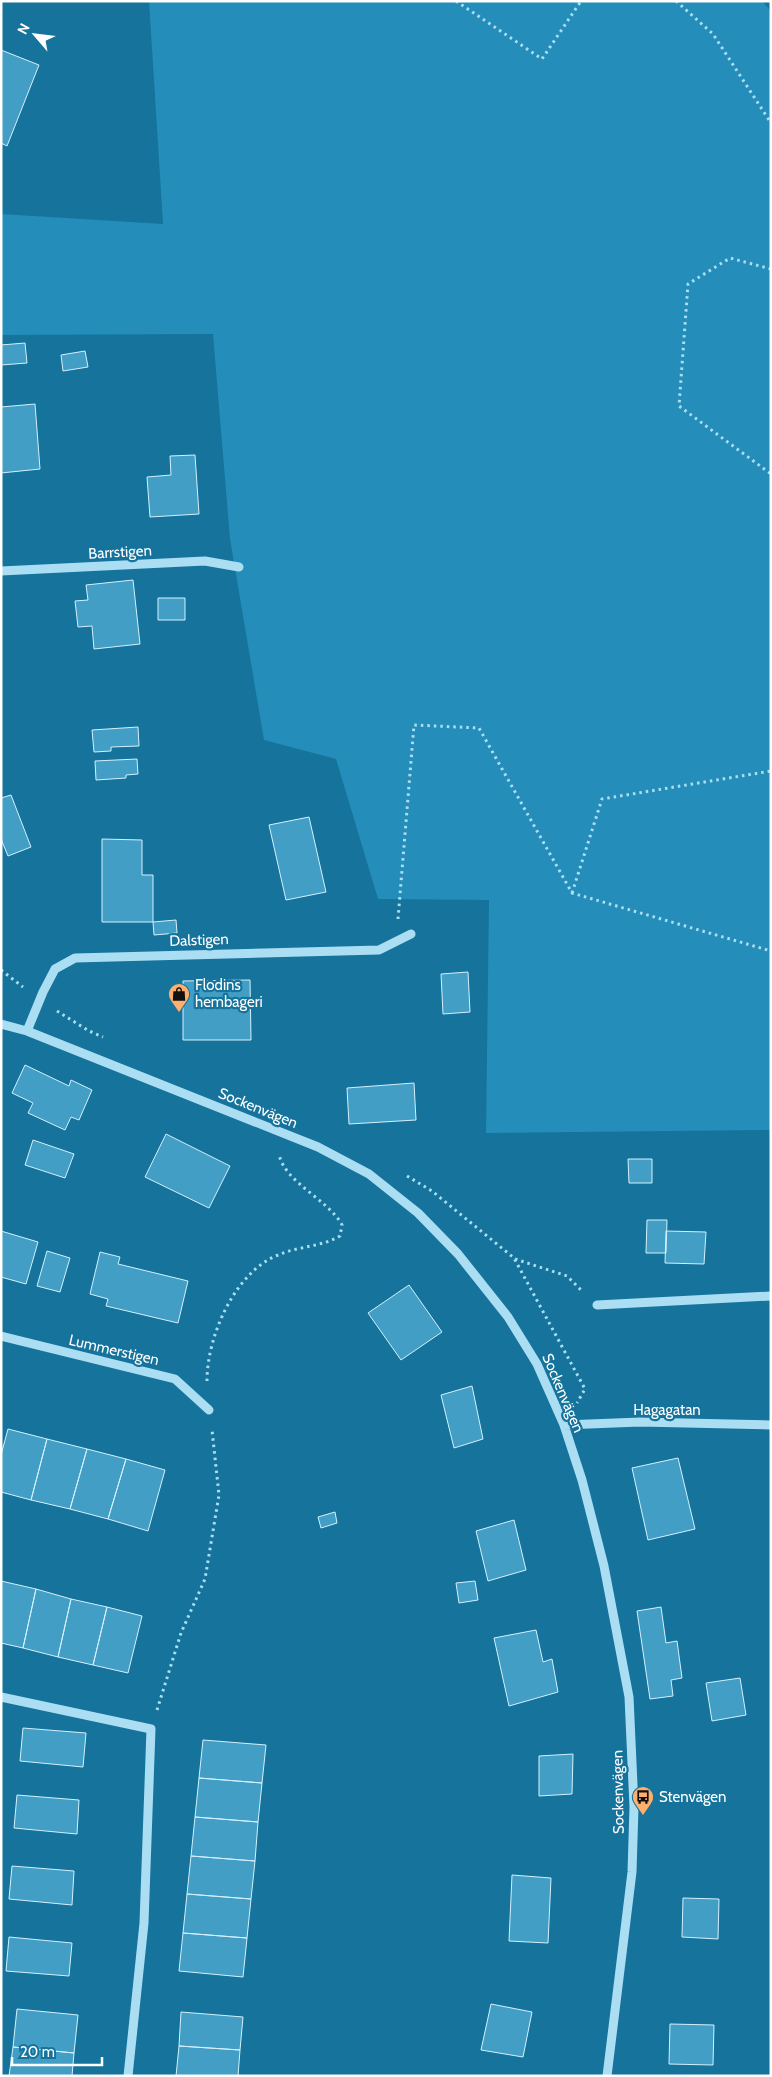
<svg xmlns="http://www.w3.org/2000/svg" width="772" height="2077" font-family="Cabin,sans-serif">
<rect width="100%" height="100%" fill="#15739c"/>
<!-- green -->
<path fill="#248db9" d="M149 1H762L771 11V1130L486 1133 489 900 378 899 336 759 264 740 230 539 213 334 1 335V214L163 224Z"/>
<!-- building -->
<path fill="#429ec4" stroke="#d3f1fd" d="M1 50 39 65 7 146 1 143Z
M25 343 27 363 1 365V345Z
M85 351 88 367 63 371 61 355Z
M35 404 40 469 1 473V407Z
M195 455 199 514 150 517 147 477 171 475 170 456Z
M133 580 140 644 94 649 92 626 78 627 75 601 88 600 86 585Z
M158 598H185V620H158Z
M138 727 139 746 111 747V751L94 752 92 730Z
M137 759 138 774 126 775V778L96 780 95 761Z
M11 795 31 847 8 856 1 839V798Z
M309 817 326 892 286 900 269 825Z
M102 839 142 840V875H153V922H102Z
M176 920 177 933 154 935 153 922Z
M468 972 470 1012 443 1014 441 974Z
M250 980 251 1040H183V981Z
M25 1065 69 1086 71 1080 92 1090 79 1120 71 1117 65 1130 28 1113 33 1103 12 1093Z
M414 1083 416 1120 349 1124 347 1088Z
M166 1134 230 1166 209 1208 145 1177Z
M33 1140 74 1154 65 1178 25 1165Z
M628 1159H652V1183H629Z
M647 1220H667L666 1253H646Z
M1 1231 38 1242 26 1284 1 1277Z
M666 1231 706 1232 704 1264 665 1263Z
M47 1251 70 1258 60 1292 37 1286Z
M100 1252 120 1257 118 1264 188 1281 178 1323 106 1306 108 1299 90 1294Z
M409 1285 442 1332 401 1360 368 1313Z
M472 1386 483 1439 454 1448 441 1395Z
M8 1429 47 1439 31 1500 1 1492V1455Z
M47 1439 87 1449 70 1509 31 1500Z
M87 1449 126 1459 108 1519 70 1509Z
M678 1458 695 1529 648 1540 632 1468Z
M126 1459 165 1470 148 1531 108 1519Z
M335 1512 337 1523 321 1528 318 1517Z
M514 1520 526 1570 488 1581 476 1531Z
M1 1581 36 1589 23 1648 1 1643Z
M475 1581 478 1600 459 1603 456 1583Z
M36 1589 71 1599 58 1657 23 1648Z
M71 1599 107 1607 93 1665 58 1657Z
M107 1607 142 1616 128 1673 93 1665Z
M661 1607 666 1643 677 1641 682 1678 671 1680 673 1696 650 1699 637 1611Z
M536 1630 543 1662 552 1659 558 1692 509 1706 494 1638Z
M740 1678 746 1715 712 1721 706 1683Z
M23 1728 86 1733 83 1767 20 1761Z
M203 1740 266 1745 262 1783 199 1778Z
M573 1754 572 1794 539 1796V1756Z
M199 1778 262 1783 258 1822 195 1817Z
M17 1795 79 1800 77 1834 14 1828Z
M195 1817 258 1822 255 1861 191 1856Z
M191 1856 255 1861 251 1899 187 1894Z
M12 1866 74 1871 72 1905 9 1899Z
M512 1875 551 1878 548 1943 509 1941Z
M187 1894 251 1899 247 1938 183 1933Z
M683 1898 719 1899 718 1939 682 1937Z
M183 1933 247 1938 243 1977 179 1971Z
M9 1937 72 1943 69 1976 6 1971Z
M491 2004 532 2012 523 2057 481 2050Z
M17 2009 78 2015 74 2053 13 2047Z
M181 2012 243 2017 240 2050 179 2046Z
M670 2024 714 2025 713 2065 669 2064Z
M179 2046 240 2050 238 2076H176Z
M13 2047 74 2053 72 2076H9Z"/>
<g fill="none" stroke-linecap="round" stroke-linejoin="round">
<!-- path -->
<path stroke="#abdef3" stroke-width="3" stroke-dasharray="2.5 4" stroke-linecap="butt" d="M456 1 542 59 581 1
M676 1 713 34 771 123
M771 269 730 258 688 284 679 406 771 474
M572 893 602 799 771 771
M398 919 414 725 479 728 572 893 771 951
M1 970 23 987
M57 1011 89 1031 103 1037
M407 1176 432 1191 514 1258 585 1389 577 1403
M515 1259 567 1276 582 1291
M207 1381C207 1336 235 1272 278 1255 299 1246 321 1247 340 1236L342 1225C329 1200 284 1182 279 1154
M157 1710 181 1633 205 1579 219 1495 212 1430"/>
<!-- minor -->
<path stroke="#abdef3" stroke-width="9" d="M1 571 205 561 239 567
M1 1024 27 1031 318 1147 369 1174 418 1213 458 1254 508 1317 537 1364 564 1425 582 1480 604 1566 629 1697 634 1807 632 1872 607 2076
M27 1031 43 992 55 969 75 958 379 950 411 934
M597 1305 771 1296
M1 1336 175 1379 209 1410
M564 1425 640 1422 771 1425
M1 1697 151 1729 144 1923 128 2076"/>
</g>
<!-- icons -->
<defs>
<g id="shop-pin" transform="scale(1.125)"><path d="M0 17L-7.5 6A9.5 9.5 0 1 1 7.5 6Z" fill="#ffaf6d" stroke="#15739c"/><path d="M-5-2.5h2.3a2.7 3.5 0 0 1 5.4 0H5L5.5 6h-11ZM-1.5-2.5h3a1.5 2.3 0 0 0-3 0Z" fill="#111"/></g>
<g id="bus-pin" transform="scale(1.125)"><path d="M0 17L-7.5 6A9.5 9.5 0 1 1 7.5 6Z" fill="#ffaf6d" stroke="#15739c"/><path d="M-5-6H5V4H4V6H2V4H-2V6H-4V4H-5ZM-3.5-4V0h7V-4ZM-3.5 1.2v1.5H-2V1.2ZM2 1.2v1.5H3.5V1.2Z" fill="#111"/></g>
</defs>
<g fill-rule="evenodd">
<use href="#shop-pin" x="179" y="994"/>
<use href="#bus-pin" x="643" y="1797"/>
</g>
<g text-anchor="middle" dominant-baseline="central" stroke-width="4.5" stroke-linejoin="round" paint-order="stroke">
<!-- street labels -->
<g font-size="15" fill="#fff" stroke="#15739c">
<text transform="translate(120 552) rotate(-3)">Barrstigen</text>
<text transform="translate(199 940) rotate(-2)">Dalstigen</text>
<text transform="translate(258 1108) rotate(22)">Sockenvägen</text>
<text transform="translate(114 1350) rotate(13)">Lummerstigen</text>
<text transform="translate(563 1393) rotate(67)">Sockenvägen</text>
<text x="667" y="1410">Hagagatan</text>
<text transform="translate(618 1792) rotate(-91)">Sockenvägen</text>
</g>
<!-- poi labels -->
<g font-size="15" fill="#fff" stroke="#15739c" text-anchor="start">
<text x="195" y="985">Flodins<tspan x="195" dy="17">hembageri</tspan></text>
<text x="659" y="1797">Stenvägen</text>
</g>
</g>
<!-- border -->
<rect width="772" height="2077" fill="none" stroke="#ffffff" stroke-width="5"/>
<!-- north arrow -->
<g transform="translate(35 35) rotate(298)" stroke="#15739c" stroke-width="4" paint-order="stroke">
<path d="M0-4L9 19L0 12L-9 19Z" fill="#ffffff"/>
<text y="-8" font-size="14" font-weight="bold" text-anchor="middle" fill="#ffffff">N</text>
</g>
<!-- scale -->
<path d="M12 2057v8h90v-8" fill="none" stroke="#ffffff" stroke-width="2.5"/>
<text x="20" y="2057" font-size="15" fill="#ffffff" stroke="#15739c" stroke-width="4" paint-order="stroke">20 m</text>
</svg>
